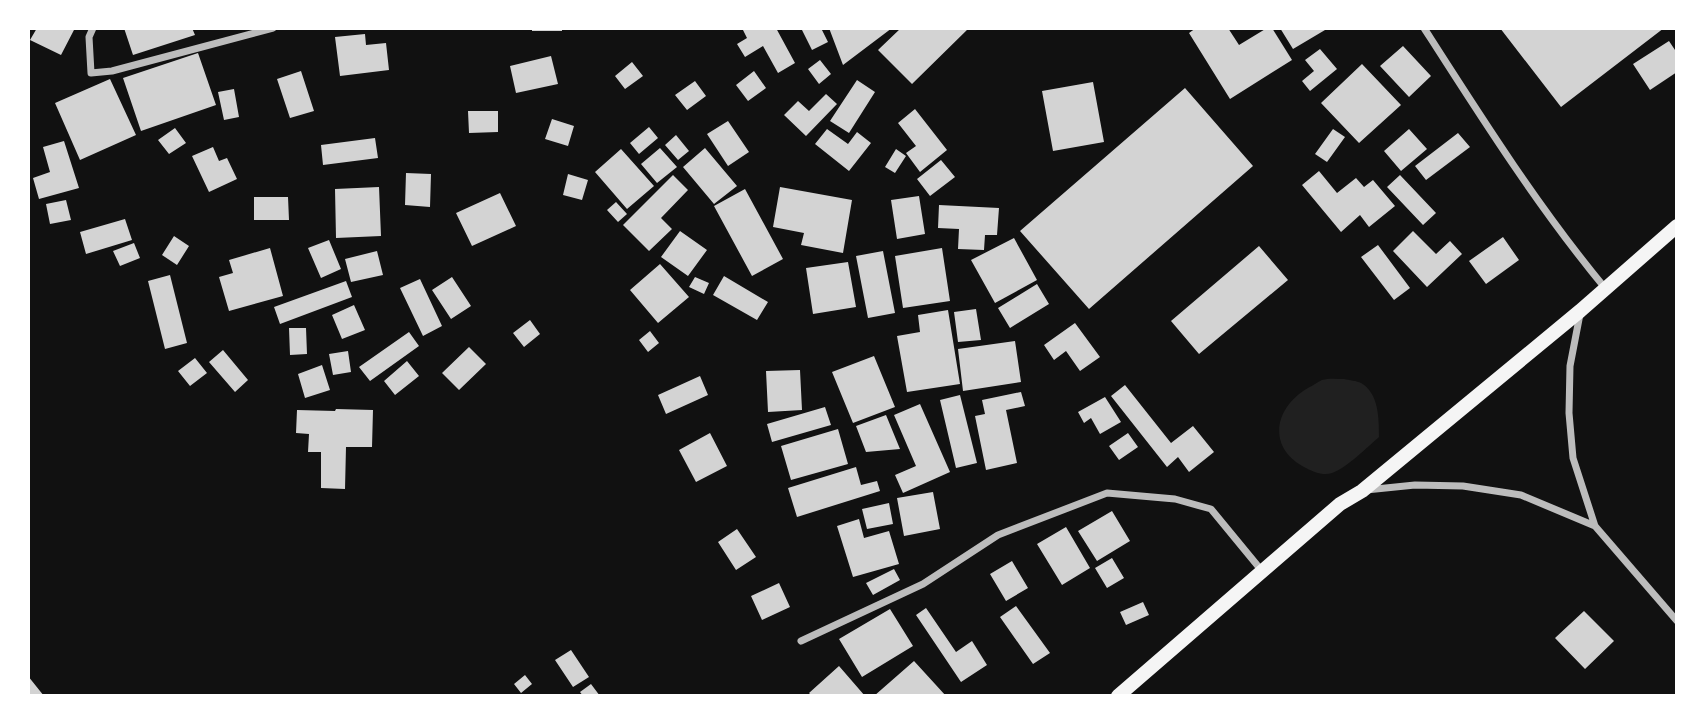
<svg xmlns="http://www.w3.org/2000/svg" width="1705" height="724" font-family="'Titillium Web',sans-serif">
<rect width="100%" height="100%" fill="#111"/>
<!-- green -->
<path fill="#202020" d="M1344 379C1349 380 1357 381 1361 383 1379 393 1379 419 1379 437 1366 448 1348 467 1332 473 1323 476 1314 472 1306 468 1267 449 1273 408 1308 388 1312 386 1318 382 1322 380 1329 378 1337 379 1344 379Z"/>
<!-- building -->
<path fill="#d3d3d3" d="M37 28H75L61 55 30 40Z
M124 28H192L195 35 133 55Z
M532 28H562V31H532Z
M742 28H776L795 63 778 73 763 46 745 57 737 44 747 38Z
M801 28H821L828 42 812 50Z
M829 28H892L843 65Z
M901 28H969L912 84 878 50Z
M1196 28H1228L1239 45 1267 28H1272L1292 60 1230 99 1189 33Z
M1280 28H1323L1325 30 1293 49Z
M1500 28H1664L1561 107Z
M365 34 366 45 386 43 389 70 340 76 335 37Z
M1669 41 1677 53V72L1650 90 1633 64Z
M1403 46 1431 76 1409 97 1380 66Z
M1320 49 1337 69 1310 91 1302 81 1314 71 1305 60Z
M198 53 216 105 141 131 123 78Z
M551 56 558 84 516 93 510 66Z
M820 60 831 74 819 84 808 69Z
M632 62 643 76 625 89 615 76Z
M1362 64 1401 105 1359 143 1321 103Z
M301 71 314 111 290 118 277 79Z
M754 71 766 88 748 101 736 85Z
M110 79 136 135 80 160 55 103Z
M857 80 875 92 849 133 830 121Z
M695 81 706 96 687 110 675 95Z
M1093 82 1104 142 1053 151 1042 91Z
M1185 88 1253 166 1089 309 1020 231Z
M234 89 239 117 224 120 218 92Z
M826 94 837 104 806 136 784 115 798 101 809 111Z
M915 109 947 150 920 172 906 153 916 146 898 123Z
M468 111H498V132L469 133Z
M552 119 574 126 568 146 545 139Z
M728 121 749 152 728 166 707 134Z
M649 127 658 138 639 154 630 143Z
M175 128 186 143 169 154 158 140Z
M827 129 848 144 857 132 871 143 849 171 815 144Z
M1333 129 1345 137 1327 162 1315 154Z
M1409 129 1427 149 1401 171 1384 151Z
M1458 133 1470 147 1426 180 1415 166Z
M676 135 689 151 678 160 665 145Z
M375 138 378 158 323 165 321 145Z
M64 141 79 188 39 199 33 178 50 172 43 147Z
M213 147 219 161 227 158 237 179 209 192 192 156Z
M660 148 677 167 657 183 641 164Z
M705 148 737 186 714 204 683 167Z
M621 149 654 186 627 209 595 172Z
M896 149 906 156 895 173 885 167Z
M941 160 955 177 930 196 917 179Z
M1319 171 1337 193 1356 178 1364 187 1373 180 1395 206 1369 227 1360 215 1341 232 1302 185Z
M406 173 431 174 430 207 405 205Z
M568 174 588 180 582 200 563 195Z
M673 175 688 190 661 218 672 229 649 251 623 225Z
M1400 175 1436 213 1423 225 1387 187Z
M379 187 381 236 336 238 335 189Z
M780 187 852 200 843 253 801 245 804 233 773 227Z
M745 189 783 259 752 276 714 206Z
M500 193 516 226 472 246 456 213Z
M919 196 925 234 897 239 891 200Z
M254 197H288L289 220H254Z
M66 200 71 220 50 224 46 204Z
M616 202 627 214 618 222 607 210Z
M939 205 999 208 997 235H985L984 250 958 249 959 229 938 228Z
M125 219 132 240 86 254 80 232Z
M680 231 707 250 688 276 661 257Z
M1413 231 1436 254 1450 241 1462 254 1427 287 1393 251Z
M174 236 189 246 177 265 162 255Z
M1503 237 1519 260 1486 284 1469 261Z
M1014 238 1037 280 995 303 971 260Z
M329 240 341 269 321 278 308 248Z
M134 243 140 258 120 266 113 251Z
M1378 245 1410 288 1394 300 1361 257Z
M1259 246 1288 280 1199 354 1171 321Z
M270 248 283 296 229 311 219 277 233 273 229 260Z
M942 248 950 301 903 308 895 256Z
M377 251 383 275 351 282 345 259Z
M883 251 895 313 868 318 856 256Z
M848 262 856 307 813 314 806 268Z
M660 264 689 297 658 323 630 290Z
M170 275 187 343 165 349 148 281Z
M724 276 768 302 757 320 713 295Z
M452 277 471 306 451 319 432 290Z
M695 277 709 283 704 294 689 287Z
M420 279 442 326 423 336 400 288Z
M346 281 352 297 280 324 274 307Z
M1037 284 1049 304 1010 328 998 308Z
M354 305 365 330 342 339 332 315Z
M976 309 981 340 958 342 954 312Z
M948 310 960 384 907 392 897 336 920 332 918 315Z
M530 320 540 334 524 347 513 333Z
M1075 323 1100 357 1080 371 1066 351 1054 360 1044 345Z
M289 328H306L307 354 290 355Z
M650 331 659 343 648 352 639 340Z
M409 332 419 346 370 381 359 367Z
M1015 341 1021 382 963 391 958 349Z
M469 347 486 364 459 390 442 373Z
M223 350 248 380 235 392 209 362Z
M348 351 351 372 333 375 329 354Z
M874 356 895 407 853 423 832 372Z
M195 358 207 373 190 386 178 371Z
M407 361 419 376 395 395 384 381Z
M322 365 330 390 305 398 298 374Z
M800 370 802 410 768 412 766 371Z
M700 376 708 395 666 414 658 395Z
M1125 385 1171 443 1193 426 1214 452 1189 472 1178 457 1167 467 1111 396Z
M1021 392 1025 406 1006 410 1017 463 986 470 975 416 985 414 982 400Z
M960 395 977 463 956 468 940 400Z
M1105 397 1121 422 1100 434 1091 418 1084 423 1078 412Z
M920 404 950 472 903 493 895 475 916 466 894 415Z
M825 407 831 425 772 442 767 424Z
M336 409 373 410 372 447H346L345 489 321 488V452H308L309 434 296 433 297 410 335 411Z
M886 415 900 449 866 452 856 426Z
M838 429 848 464 791 480 781 446Z
M710 433 727 466 696 482 679 450Z
M1128 433 1138 447 1119 460 1109 446Z
M856 467 861 485 877 481 880 491 797 517 788 488Z
M933 492 940 529 904 536 897 498Z
M889 503 893 524 867 529 862 509Z
M1112 511 1130 541 1097 561 1078 531Z
M859 519 864 538 889 531 899 564 853 577 837 526Z
M1066 527 1090 568 1062 585 1037 544Z
M737 529 756 557 736 570 718 542Z
M1112 558 1124 578 1107 588 1095 568Z
M1012 561 1028 588 1006 601 990 574Z
M894 569 900 580 873 595 866 583Z
M779 583 790 607 762 620 751 596Z
M1143 602 1149 615 1126 625 1120 612Z
M1016 606 1050 653 1033 664 1000 617Z
M926 608 956 652 972 641 987 665 961 682 916 615Z
M890 609 913 646 862 677 839 639Z
M1584 611 1614 641 1585 669 1555 638Z
M571 650 589 677 573 687 555 660Z
M914 661 946 696H874Z
M839 666 865 696H812L809 693Z
M525 675 532 684 521 693 514 684Z
M28 676 44 696H28Z
M591 684 600 696H583L580 692Z"/>
<g fill="none" stroke-linecap="round" stroke-linejoin="round">
<!-- minor -->
<path stroke="#bcbcbc" stroke-width="7" d="M93 28 89 37 91 73 112 71 273 28
M1424 28C1481 117 1538 207 1605 288
M1580 314 1570 366 1569 413 1573 458 1595 526 1677 621
M1366 490 1415 485 1463 486 1521 495 1595 526
M801 641 923 584 998 535 1107 493 1175 499 1211 509 1262 571"/>
<!-- secondary -->
<path stroke="#f5f5f5" stroke-width="14" d="M1118 696 1340 504 1362 491 1580 311 1677 226"/>
</g>
<!-- border -->
<rect width="1705" height="724" fill="none" stroke="#ffffff" stroke-width="60"/>
</svg>
